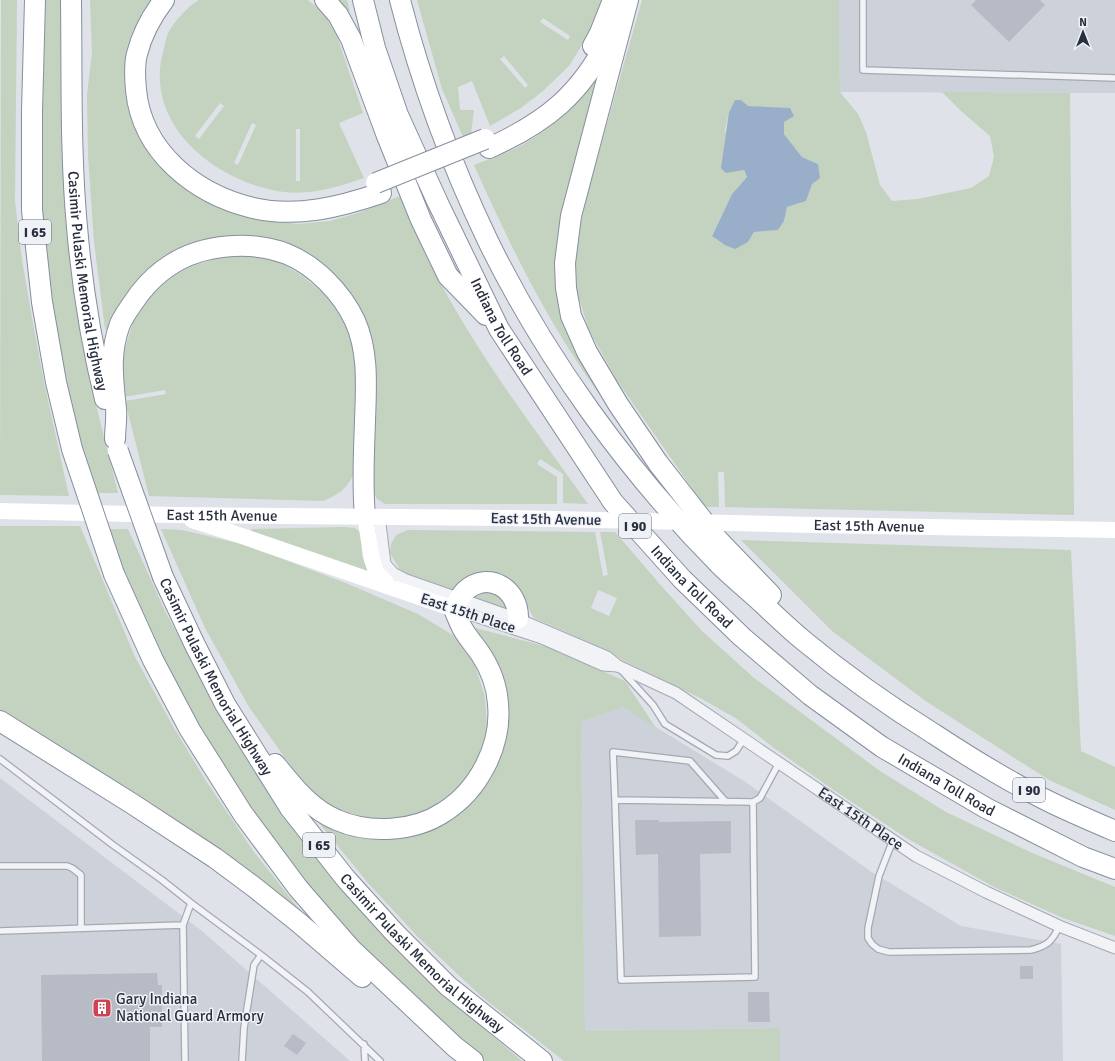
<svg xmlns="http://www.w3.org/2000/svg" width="1115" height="1061" font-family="Signika,sans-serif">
<rect width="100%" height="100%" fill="#dfe2e8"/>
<!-- built -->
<path fill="#cdd1da" d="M839 0H1115V93L840 92Z
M623 707 744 781 870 871 961 926 1061 944 1063 1061H780V1028L585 1031 581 722Z
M0 778 202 931 350 1061H0Z"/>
<!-- green -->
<path fill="#c4d2c0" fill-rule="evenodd" d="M1 0H17L15 201 22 260 32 318 44 382 69 496 0 495Z
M44 0H63L83 342 93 393 118 493H93C87 471 81 448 75 426 57 351 45 273 41 196 37 131 42 65 44 0Z
M90 0H153L127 67 126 94 133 118 163 167 183 187 210 203 240 214 272 221 299 224 330 221 358 213 400 196C413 225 425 256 441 284 483 362 537 432 588 504L563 503V474L540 459 537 464 557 477V504H385L377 499 372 489 375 373 315 262 200 244 110 330 105 329 94 242 88 156 87 95 92 52Z
M199 0H308L325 15 337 36 363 113 339 123 364 178C338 187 312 195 284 192 216 183 141 124 164 48 165 43 166 38 168 33 173 23 189 5 199 0ZM220 103 224 106 199 139 195 136ZM252 123 256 125 238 165 234 163ZM296 129H300V181H296Z
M335 0H347L350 11 344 13Z
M417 0H605L588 35 569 66 543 91 521 108 490 126 472 81 458 87 460 110H474L471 134 463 137 442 89ZM543 18 570 36 568 40 540 22ZM504 56 528 85 525 88 500 59Z
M642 0H839L840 92 858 114 866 132 880 185 892 201 918 199 971 188 989 176 994 157 990 136 961 111 942 92 1070 93 1074 515 725 507 724 472H718L719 507H705L616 379 589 330 576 289V247L586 198ZM735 100H741L747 106 790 109 784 122V134L802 157 818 164 806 201 787 207 784 221 778 230 754 232 748 242 712 235 732 194 747 177 725 131 729 112Z
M601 72 560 243 606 403C596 389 585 375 576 360 536 299 504 232 474 165 489 159 506 154 520 146 553 128 580 104 601 72Z
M248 255 278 261 301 275 326 295 342 318 353 340 357 366 354 474C345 490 340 494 323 501L149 496 125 401 166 394 165 390 124 397 121 385 123 355 133 322 150 296 171 277 192 266 222 257Z
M0 526H80L135 657 174 728 206 781 254 852 308 920 216 847 155 806 0 712Z
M344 527 355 528 361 533 362 556 368 569 365 574 251 533 252 529Z
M105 529H128L165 611 231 735 298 832 375 927 444 994 522 1061H485L445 1030 346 932 296 876 238 792 172 678 134 603Z
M161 529 182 530 246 545 348 584 418 614 456 637 475 665 485 697 487 728 482 752 469 774 453 793 434 807 409 817 384 821 366 818 341 810 315 797 297 775 249 707 205 628Z
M408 530 595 532 603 576 608 575 600 532H615L664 589 703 632 753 677 880 771 946 812 1030 852 1115 887V936L1063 918 994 887 908 839 835 791 774 748 737 719 700 698 622 660 609 651 534 618 520 594 511 584 455 592 408 575 399 568 390 553 391 544 396 535ZM598 590 617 598 609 616 591 608Z
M741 540 1071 550 1081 751 1115 767V810L1049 780 927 702 832 631Z
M496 591 511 611 470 597 474 592Z
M472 627 548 647 625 681 656 728 623 707 581 722 585 1031 780 1028V1061H564L482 997 418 937 368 883 315 818 349 833 446 820 473 802 491 779 504 749 507 720 505 687 492 654Z"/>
<!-- water -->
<path fill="#99afc9" d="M735 100H741L748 106 790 108 794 116 784 122V134L802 157 818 164 820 178 812 184 806 201 787 207 784 221 778 230 754 232 748 242 735 249 725 245 712 236 732 194 747 177 744 170 726 173 721 168 729 112Z"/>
<!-- building -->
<path fill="#b6bbc5" d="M976 0H1040L1045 5 1009 42 971 5Z
M635 820H659V822L731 821V853L700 854 701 936 659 937 658 854 636 855Z
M1020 966H1033V979H1020Z
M157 973 158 985H162V1027H150V1061H42L41 975Z
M748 992H769L770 1022H748Z
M293 1034 306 1043 297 1055 284 1046Z"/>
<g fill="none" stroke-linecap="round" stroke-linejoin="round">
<!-- lane casing -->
<g stroke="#a4a9b2" stroke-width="8">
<path id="lane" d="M863 0V70L1115 78
M622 671 653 705 665 724 716 755 728 756 736 751 744 739
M0 759 113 845 162 880 191 903 261 955 308 992 380 1061
M615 800 613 752 690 761 726 802
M753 802 755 977 621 980 615 800 753 802 760 798 779 763
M893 840 879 876 868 928V938L872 944 878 949 889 952 1031 950C1047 946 1053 941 1059 926
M0 866H67L72 868 81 875V928
M183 925 185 1061
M0 931 183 925 191 903
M364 1044 365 1061
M242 1061 244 1028 254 965 261 955"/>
</g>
<!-- street casing -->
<g stroke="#a4a9b2" stroke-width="13">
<g id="street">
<path id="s1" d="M379 516 385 564 393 573 406 580 518 619 607 657 618 666 676 693 916 856 986 892 1059 926 1115 948"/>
<path d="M454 609 542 638 603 665 618 666"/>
</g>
</g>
<!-- highway casing -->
<g stroke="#868f9f" stroke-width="22">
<g id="highway">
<path d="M35 0 32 111V210L42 302 56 382 72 449"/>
<path id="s4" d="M71 0C72 75 70 152 77 227 82 285 91 342 105 399"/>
<path d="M164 0C151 17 142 34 137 54 134 65 135 79 136 90 142 152 195 194 253 208 297 218 340 207 381 193"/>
<path d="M325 0 338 15 351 39 387 136 421 220 448 276 486 315"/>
<path id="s5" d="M363 0 375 48 398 115 438 203 499 329 613 502 682 579 742 637 810 695 882 747 986 808 1083 857 1115 869"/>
<path d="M400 0C421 82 451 164 488 241 545 358 628 472 720 565 733 578 748 590 762 603 776 616 789 629 804 641 845 675 889 706 934 734 972 759 1011 783 1052 803 1073 813 1094 822 1115 831"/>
<path d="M628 0 571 216 565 263 566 288 571 316 587 352 618 404 658 463 719 541 771 595"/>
<path d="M593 46 600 33 613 0"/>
<path d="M489 148C547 122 581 94 610 36"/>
<path d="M115 439C115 429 117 419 116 409 113 379 109 354 120 324 125 313 133 303 140 293 148 283 158 273 169 266 201 244 251 240 287 254 316 266 342 293 355 321 369 352 366 388 365 421 364 453 362 484 365 516"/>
<path d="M114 574 153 660 190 730 243 814 298 888 351 949 455 1047 473 1061"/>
<path id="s6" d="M163 577 194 643 225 704 290 808 346 879 394 932 448 986 542 1061"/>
<path d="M0 721 131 803 215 858 254 887 298 922 362 977"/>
<path d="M275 764C292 785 310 809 337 820 369 834 414 832 444 812 479 790 502 745 498 704 497 686 490 668 480 653 475 646 469 639 464 631 460 625 457 616 454 609 457 603 460 596 465 591 489 570 519 589 518 619"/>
</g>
</g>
<!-- lane -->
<use href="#lane" stroke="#f1f3f7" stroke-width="5.5"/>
<!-- street -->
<use href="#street" stroke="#f1f3f7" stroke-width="11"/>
<!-- secondary -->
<g stroke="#fff" stroke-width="16">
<path id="s2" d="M0 511 175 515 509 518"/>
<path d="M365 516 372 560 377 573 390 587 454 609"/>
<path d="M192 520 233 533 390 587"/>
<path id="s3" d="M814 525 1115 530"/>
</g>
<!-- highway -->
<use href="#highway" stroke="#fff" stroke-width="20"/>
<!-- highway-bridge casing -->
<g stroke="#868f9f" stroke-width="22" stroke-linecap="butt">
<path id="highway-bridge" d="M376 183 485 139
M72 449 114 574
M118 451 163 577"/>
</g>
<!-- secondary-bridge -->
<path stroke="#fff" stroke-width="16" d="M509 518 814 525"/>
<!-- highway-bridge -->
<use href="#highway-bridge" stroke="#fff" stroke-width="20"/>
</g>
<!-- icons -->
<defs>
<g id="building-square" transform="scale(1)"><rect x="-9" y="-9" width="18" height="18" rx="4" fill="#cf4253" stroke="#eef1f6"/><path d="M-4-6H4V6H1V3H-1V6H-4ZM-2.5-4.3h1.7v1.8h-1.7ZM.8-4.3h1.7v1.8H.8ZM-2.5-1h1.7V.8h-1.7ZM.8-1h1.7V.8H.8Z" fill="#fff"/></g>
</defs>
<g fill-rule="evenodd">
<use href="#building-square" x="102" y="1008"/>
</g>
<g text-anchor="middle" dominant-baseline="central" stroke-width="3" stroke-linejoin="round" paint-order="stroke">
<!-- shield labels -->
<g fill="#eef1f6" stroke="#636976" stroke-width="1">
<rect x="19" y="220" width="32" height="24" rx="3"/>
<rect x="619" y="514" width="32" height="24" rx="3"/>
<rect x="1013" y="778" width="32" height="24" rx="3"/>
<rect x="303" y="833" width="32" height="24" rx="3"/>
</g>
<g font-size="14" font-weight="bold" fill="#282f3f">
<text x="35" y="232">I 65</text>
<text x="635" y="526">I 90</text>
<text x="1029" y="790">I 90</text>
<text x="319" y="845">I 65</text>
</g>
<!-- street labels -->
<g font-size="15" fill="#282f3f" stroke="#eef1f6">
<text stroke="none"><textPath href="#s4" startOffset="282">Casimir Pulaski Memorial Highway</textPath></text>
<text stroke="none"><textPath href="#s5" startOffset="356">Indiana Toll Road</textPath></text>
<text stroke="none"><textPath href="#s2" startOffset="222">East 15th Avenue</textPath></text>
<text transform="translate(546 519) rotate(1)">East 15th Avenue</text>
<text stroke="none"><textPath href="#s3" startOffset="55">East 15th Avenue</textPath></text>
<text stroke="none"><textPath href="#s5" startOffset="680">Indiana Toll Road</textPath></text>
<text transform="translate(468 613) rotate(18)">East 15th Place</text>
<text stroke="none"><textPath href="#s6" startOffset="113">Casimir Pulaski Memorial Highway</textPath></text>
<text stroke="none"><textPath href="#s5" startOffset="1004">Indiana Toll Road</textPath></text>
<text stroke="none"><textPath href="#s1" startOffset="592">East 15th Place</textPath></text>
<text stroke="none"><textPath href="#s6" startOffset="461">Casimir Pulaski Memorial Highway</textPath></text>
</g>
<!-- poi labels -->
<g font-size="15" fill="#282f3f" stroke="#eef1f6" text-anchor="start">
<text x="116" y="999">Gary Indiana<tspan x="116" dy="17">National Guard Armory</tspan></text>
</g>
</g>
<!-- north arrow -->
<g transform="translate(1083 32)" stroke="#eef1f6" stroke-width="3" paint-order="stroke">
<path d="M0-3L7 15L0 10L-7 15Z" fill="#282f3f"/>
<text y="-6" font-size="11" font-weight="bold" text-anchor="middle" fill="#282f3f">N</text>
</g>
</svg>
